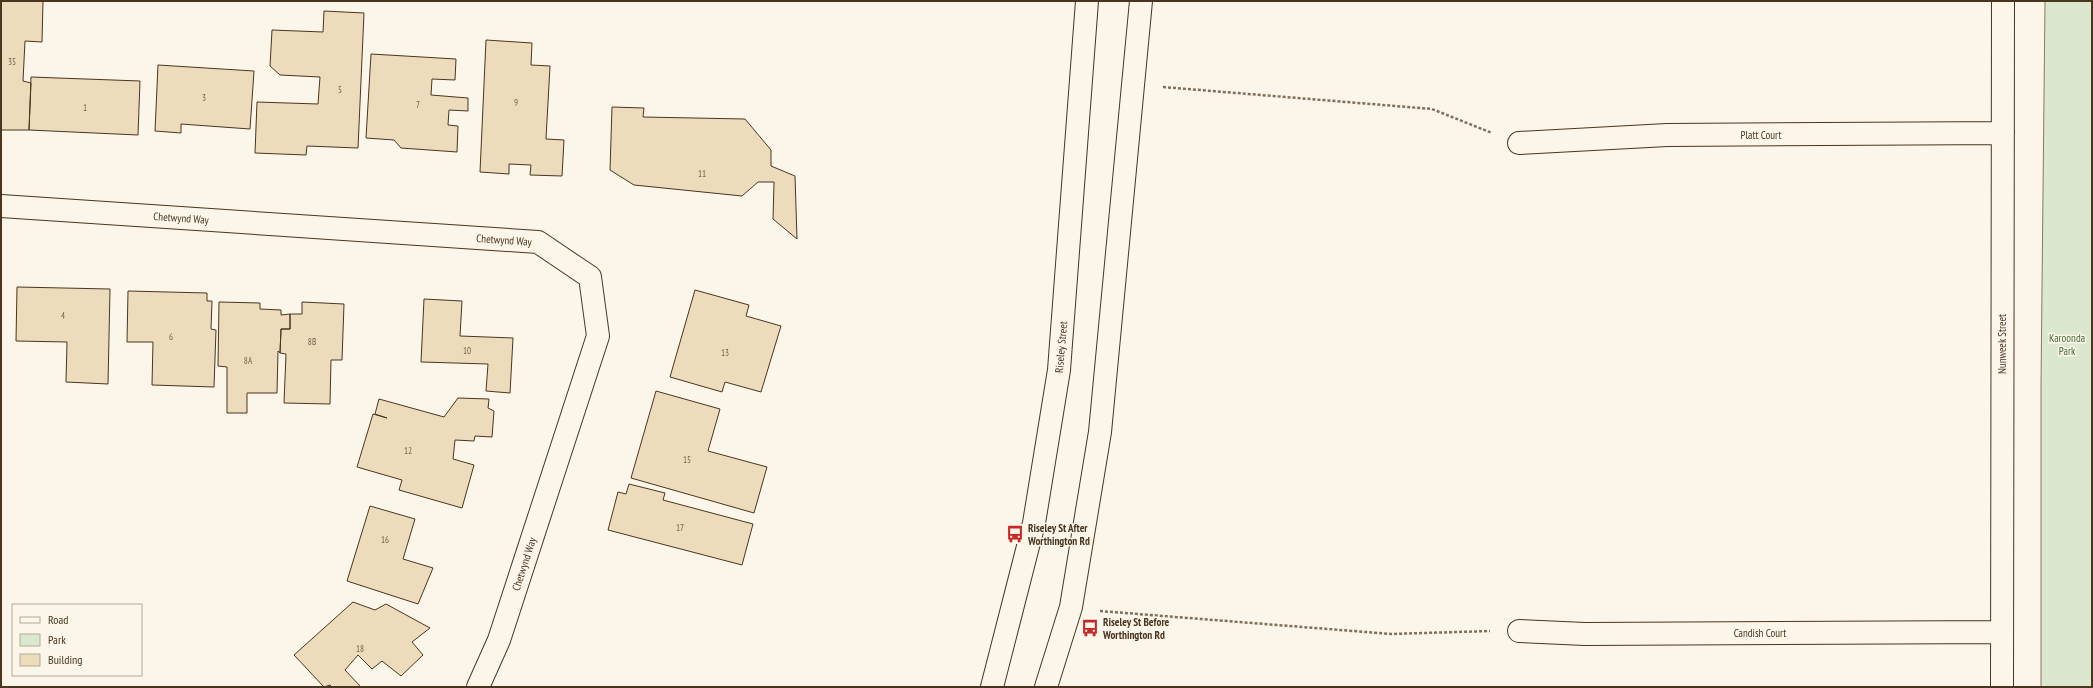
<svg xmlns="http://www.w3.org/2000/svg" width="2093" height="688" font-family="'PT Sans Narrow',sans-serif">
<rect width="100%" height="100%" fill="#fbf6e9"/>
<!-- green -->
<path fill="#dce7d0" stroke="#887966" d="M2045 1H2092V687H2041V385Z"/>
<!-- building -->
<path fill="#ecdcbc" stroke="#4a3520" d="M1 1H43L42 42 25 41 23 81 31 83 29 130H1Z
M324 11 364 13 358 148 307 146 306 155 255 153 257 102 318 104 320 77 280 75 270 66 272 30 323 32Z
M486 40 532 43 531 65 550 66 546 139 564 140 562 176 530 175 531 165 509 164V174L480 172Z
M371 54 456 59 455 80 432 79 431 95 468 98V111L449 110 448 125 458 126 457 152 401 148 394 140 366 138Z
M158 65 254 71 250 129 181 124V133L155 131Z
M31 77 140 81 138 135 29 130Z
M612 107 644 108 643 117 745 119 771 150V166L795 176 797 239 773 219 774 182H758L742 196 634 185 610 170Z
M17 287 110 289 108 384 66 382 67 342 16 341Z
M695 290 749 305 746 316 781 326 761 392 725 382 722 392 670 377Z
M128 291 207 293V301H212L211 329 216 330 214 387 152 385 153 342H127Z
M424 299 462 301 460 336 513 338 510 393 486 391 488 364 421 362Z
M219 302 260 303V309L281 310V315L290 314V329H281L280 353 278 351 277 393H247V413H227V367L218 366Z
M302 302 344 304 342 360H331L330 404 284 403 286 354 280 353 281 329H290V314H302Z
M656 391 720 409 708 451 767 467 754 513 631 478Z
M458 398 489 399 488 408 494 411 492 437 475 436 474 441 455 440 453 459 474 465 462 508 399 490 402 480 357 467 373 414 387 418 375 414 379 399 444 417Z
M629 484 665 493 663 500 753 524 742 565 608 530 618 492 626 494Z
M370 506 415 519 403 559 433 568 418 604 347 581Z
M353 602 375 610 386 604 430 628 412 642 423 655 401 676 382 661 372 669 358 655 345 670 361 687H332L330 685 324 687 294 655Z"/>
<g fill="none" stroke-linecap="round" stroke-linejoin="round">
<!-- street casing -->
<g stroke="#4a3520" stroke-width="24">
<path id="street" d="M1519 143 1667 135 2003 133
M1 206 538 242 590 277 598 336 499 640 478 687
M1519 631 1585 634 2001 632
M2002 687 2003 1"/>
</g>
<!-- highway casing -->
<g stroke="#4a3520" stroke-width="24">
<path id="highway" d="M992 687 1034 523 1059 370 1087 1
M1046 687 1071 607 1100 432 1141 1"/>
</g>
<!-- path -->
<path stroke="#7f6f5c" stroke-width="2.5" stroke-dasharray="3 2" stroke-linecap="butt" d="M1163 87 1432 109 1492 133
M1100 611 1391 634 1490 631"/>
<!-- street -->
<use href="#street" stroke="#fbf6e9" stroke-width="22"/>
<!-- highway -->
<use href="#highway" stroke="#fbf6e9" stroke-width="22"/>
</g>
<!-- icons -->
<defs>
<g id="bus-bare" transform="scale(1.38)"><path d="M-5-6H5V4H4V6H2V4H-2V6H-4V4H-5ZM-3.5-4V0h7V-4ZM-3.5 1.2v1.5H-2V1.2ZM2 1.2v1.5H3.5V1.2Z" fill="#c62828" stroke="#fbf6e9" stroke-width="2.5" paint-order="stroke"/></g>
</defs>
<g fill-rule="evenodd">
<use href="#bus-bare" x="1015" y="534"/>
<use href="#bus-bare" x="1090" y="628"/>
</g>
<g text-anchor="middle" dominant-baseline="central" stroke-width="3" stroke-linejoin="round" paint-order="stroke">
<!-- number labels -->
<g font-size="9" fill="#725f47">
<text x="12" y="61">35</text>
<text x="340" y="89">5</text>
<text x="204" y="97">3</text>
<text x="516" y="102">9</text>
<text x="418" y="104">7</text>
<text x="85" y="107">1</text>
<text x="702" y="173">11</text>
<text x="63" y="315">4</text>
<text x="171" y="336">6</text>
<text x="312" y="341">8B</text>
<text x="467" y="350">10</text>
<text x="725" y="352">13</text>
<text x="248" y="360">8A</text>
<text x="408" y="450">12</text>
<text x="687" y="459">15</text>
<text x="680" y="527">17</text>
<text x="385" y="539">16</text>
<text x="360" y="648">18</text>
</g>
<!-- street labels -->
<g font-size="11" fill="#4a3520" stroke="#fbf6e9">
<text x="1761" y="135">Platt Court</text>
<text transform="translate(181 218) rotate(4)">Chetwynd Way</text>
<text transform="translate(504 240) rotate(4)">Chetwynd Way</text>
<text transform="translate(2002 344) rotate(-90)">Nunweek Street</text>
<text transform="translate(1061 347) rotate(-85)">Riseley Street</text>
<text transform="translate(524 564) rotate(-72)">Chetwynd Way</text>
<text x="1760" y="633">Candish Court</text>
</g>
<!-- park labels -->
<g font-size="11" fill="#436837" stroke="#fbf6e9">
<text x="2067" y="338">Karoonda<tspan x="2067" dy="13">Park</tspan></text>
</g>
<!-- poi labels -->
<g font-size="11" font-weight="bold" fill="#4a3520" stroke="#fbf6e9" text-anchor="start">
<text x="1028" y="528">Riseley St After<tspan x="1028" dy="13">Worthington Rd</tspan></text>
<text x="1103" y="622">Riseley St Before<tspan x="1103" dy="13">Worthington Rd</tspan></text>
</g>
</g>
<!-- border -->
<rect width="2093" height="688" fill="none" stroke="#4a3520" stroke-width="4"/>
<!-- legend -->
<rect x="12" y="604" width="130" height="72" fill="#fbf6e9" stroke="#b4a999"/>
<rect x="20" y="617" width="20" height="6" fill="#fbf6e9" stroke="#b4a999"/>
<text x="48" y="624" font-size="12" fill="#4a3520">Road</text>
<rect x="20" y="634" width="20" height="12" fill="#dce7d0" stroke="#b4a999"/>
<text x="48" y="644" font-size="12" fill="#4a3520">Park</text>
<rect x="20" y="654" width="20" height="12" fill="#ecdcbc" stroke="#b4a999"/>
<text x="48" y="664" font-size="12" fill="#4a3520">Building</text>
</svg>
